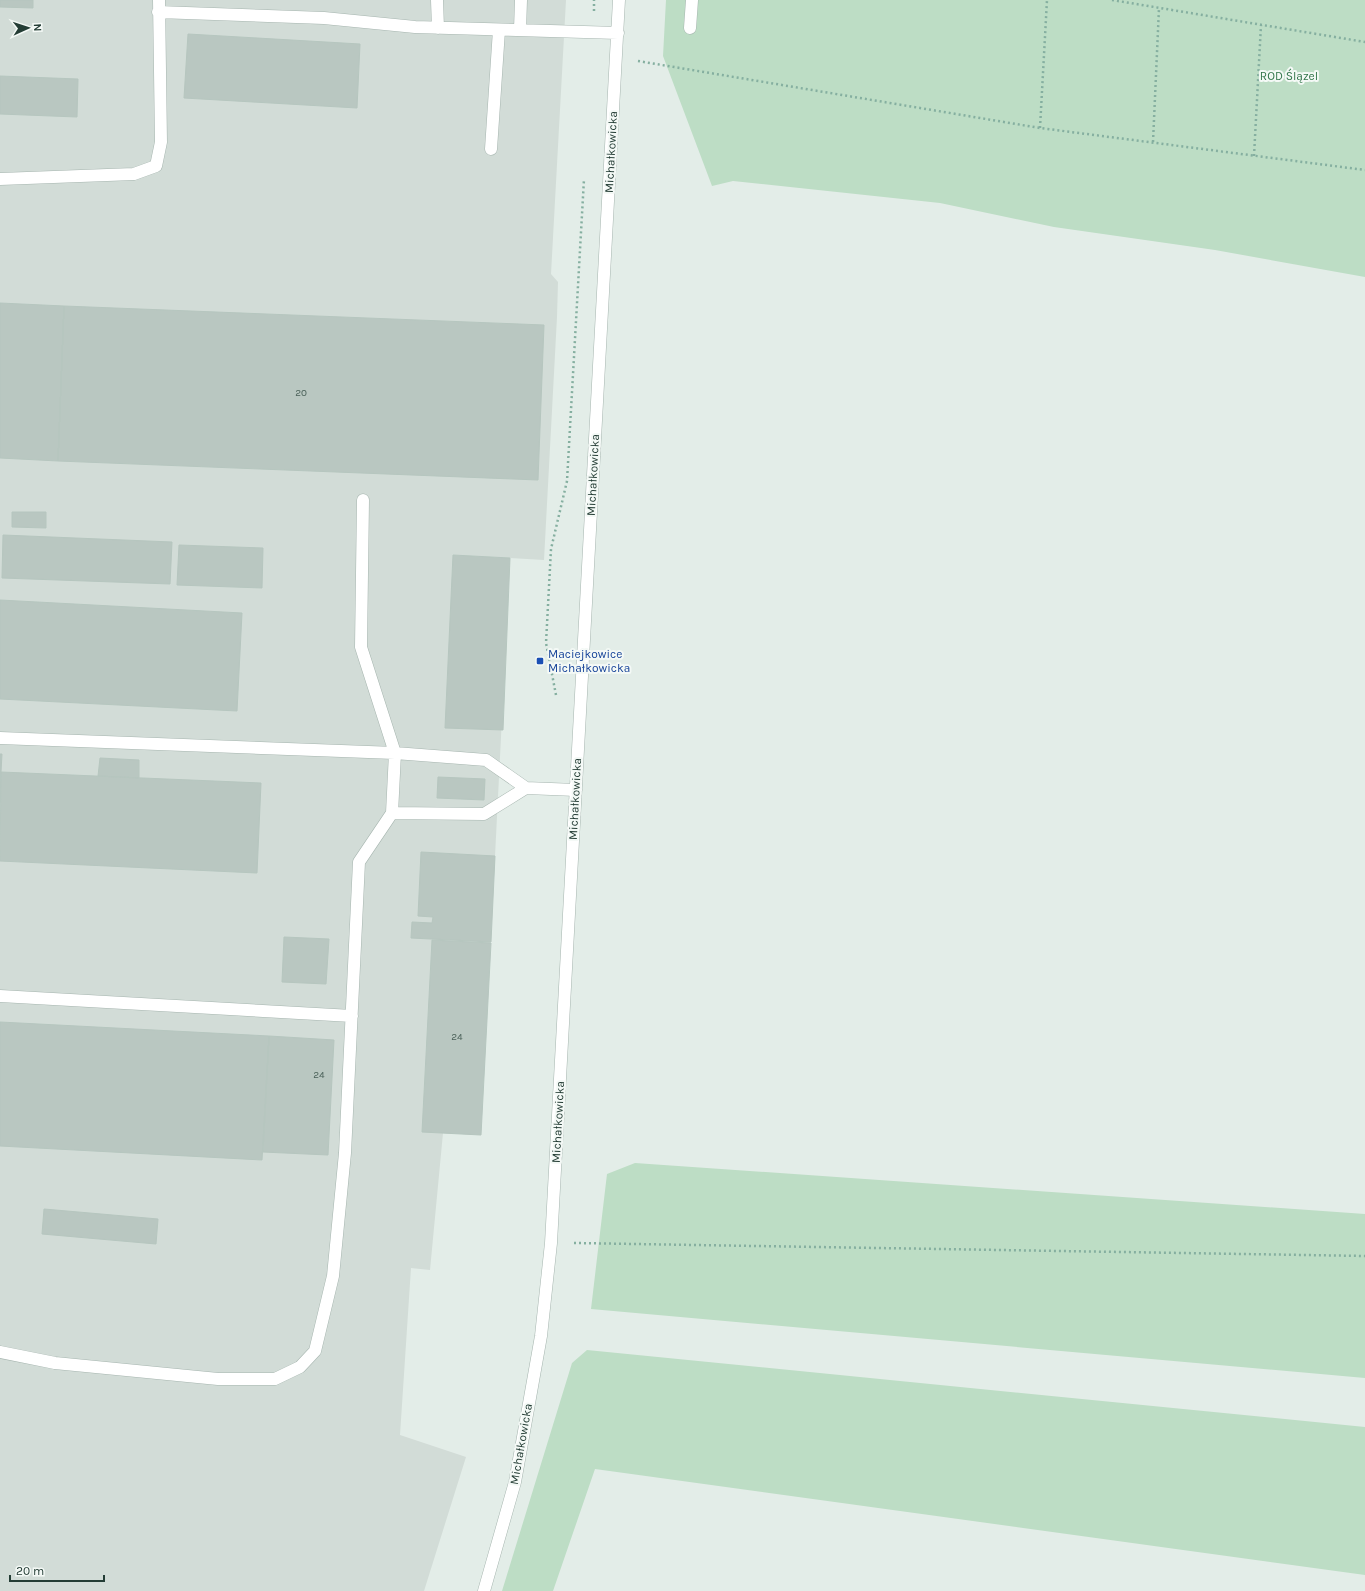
<svg xmlns="http://www.w3.org/2000/svg" width="1365" height="1591" font-family="Karla,sans-serif">
<rect width="100%" height="100%" fill="#e3ede8"/>
<!-- built -->
<path fill="#d2dcd7" d="M0 0H566L551 274 558 282 557 317 544 560 510 558 481 1135 443 1133 430 1270 411 1268 400 1435 466 1457 424 1591H0Z"/>
<!-- green -->
<path fill="#bdddc5" d="M666 0H1365V277L1215 250 1054 227 940 203 733 181 712 186 663 56Z
M635 1163 1365 1214V1378L591 1309 607 1174Z
M587 1350 1365 1427V1575L595 1469 553 1591H502L572 1363Z"/>
<!-- building -->
<path fill="#b9c7c1" stroke="#b6c6bf" d="M0 0H33V8L0 7Z
M188 34 360 44 357 108 184 98Z
M0 76 78 79 77 117 0 114Z
M0 303 64 306 58 461 0 458Z
M64 306 544 325 538 480 58 461Z
M12 512H46V528L12 527Z
M3 535 172 542 170 584 2 578Z
M179 545 263 548 262 588 177 585Z
M453 555 510 558 503 730 445 728Z
M0 600 242 613 237 711 0 699Z
M0 754H2L1 772H0Z
M100 758 139 760V778L98 776Z
M0 772H1L0 803Z
M1 772 261 783 257 873 0 861Z
M438 777 485 779 484 800 437 798Z
M421 852 495 856 491 942 411 938 412 922 432 923 433 917 418 916Z
M284 937 329 939 326 984 282 982Z
M432 940 491 943 481 1135 422 1132Z
M0 1022 269 1036 262 1160 0 1146Z
M269 1036 334 1040 328 1155 263 1152Z
M44 1209 158 1219 156 1244 42 1234Z"/>
<g fill="none" stroke-linecap="round" stroke-linejoin="round">
<!-- minor casing -->
<g stroke="#a6b5af" stroke-width="13">
<path id="minor" d="M437 0 438 28
M158 12 324 18 415 27 618 33
M690 28 692 0
M520 30 521 0
M491 149 499 30
M0 179 134 174 156 166 161 142 159 0
M0 738 395 753 486 760 526 788 576 790
M392 813 484 814 526 788
M0 996 352 1016
M0 1352 55 1363 218 1379H275L300 1367 315 1351 333 1276 345 1153 359 862 392 813 395 753 361 647 363 500
M484 1591 515 1482 541 1336 551 1243 619 0"/>
</g>
<!-- path -->
<path stroke="#85afa0" stroke-width="2.5" stroke-dasharray="2 3" stroke-linecap="butt" d="M1112 0 1365 42
M594 11V0
M638 61 1040 128 1365 170
M1040 128 1047 0
M1153 142 1159 8
M1254 156 1261 25
M556 695 546 643 551 549 567 481 584 179
M574 1243 1365 1256"/>
<!-- minor -->
<use href="#minor" stroke="#fff" stroke-width="12"/>
</g>
<!-- markers -->
<rect fill="#1a4fb4" stroke="#f4f9f6" stroke-width="1.5" x="536" y="657" width="8" height="8" rx="2"/>
<g text-anchor="middle" dominant-baseline="central" stroke-width="4" stroke-linejoin="round" paint-order="stroke">
<!-- number labels -->
<g font-size="10" fill="#496058">
<text x="301" y="393">20</text>
<text x="457" y="1037">24</text>
<text x="319" y="1075">24</text>
</g>
<!-- park labels -->
<g font-size="12" fill="#2f7347" stroke="#f4f9f6">
<text x="1289" y="76">ROD Ślązel</text>
</g>
<!-- street labels -->
<g font-size="12" fill="#243d35" stroke="#f4f9f6">
<text transform="translate(611 152) rotate(-87)">Michałkowicka</text>
<text transform="translate(593 475) rotate(-87)">Michałkowicka</text>
<text transform="translate(575 799) rotate(-87)">Michałkowicka</text>
<text transform="translate(558 1122) rotate(-87)">Michałkowicka</text>
<text transform="translate(521 1444) rotate(-80)">Michałkowicka</text>
</g>
<!-- transit labels -->
<g font-size="12" fill="#164399" stroke="#f4f9f6" text-anchor="start">
<text x="548" y="654">Maciejkowice<tspan x="548" dy="14">Michałkowicka</tspan></text>
</g>
</g>
<!-- north arrow -->
<g transform="translate(28 28) rotate(87)" stroke="#f4f9f6" stroke-width="3" paint-order="stroke">
<path d="M0-3L7 15L0 10L-7 15Z" fill="#243d35"/>
<text y="-6" font-size="11" font-weight="bold" text-anchor="middle" fill="#243d35">N</text>
</g>
<!-- scale -->
<path d="M10 1575v6h94v-6" fill="none" stroke="#243d35" stroke-width="2"/>
<text x="16" y="1575" font-size="12" fill="#243d35" stroke="#f4f9f6" stroke-width="3" paint-order="stroke">20 m</text>
</svg>
